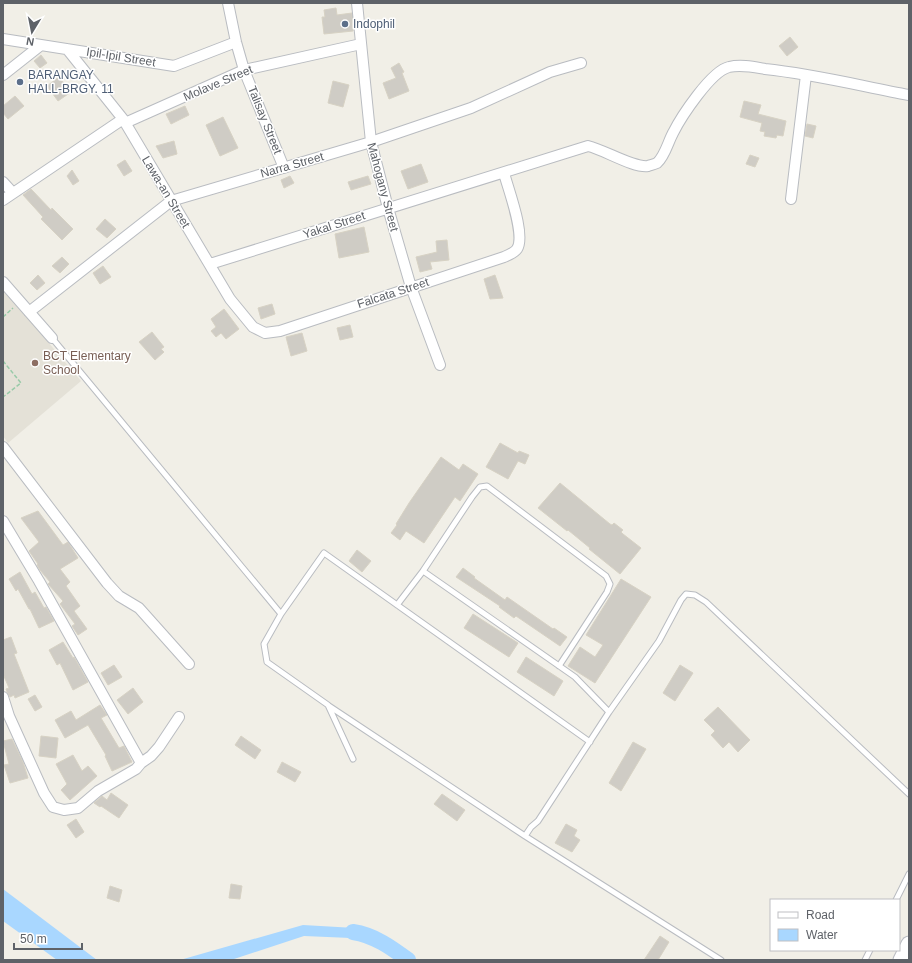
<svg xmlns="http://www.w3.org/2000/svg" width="912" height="963" font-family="Arial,sans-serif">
<rect width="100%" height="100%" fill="#f1efe7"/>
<!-- education -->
<path fill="#e4e1d7" d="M3 289 81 381 8 443 3 436Z"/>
<!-- water -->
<path fill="#a9d7ff" d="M3 889 97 960H57L3 921Z
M303 925 355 928 374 939 304 936 231 960H180Z"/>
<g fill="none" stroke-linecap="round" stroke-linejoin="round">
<!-- river -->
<path stroke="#a9d7ff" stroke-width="16" d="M353 932C374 935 392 948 408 960"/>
</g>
<!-- building -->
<path fill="#cfccc5" stroke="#d7d2c4" d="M336 8 337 15 352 13 353 31 324 34 322 17H325L324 10Z
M790 37 798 47 787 56 779 46Z
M41 55 47 63 40 68 34 61Z
M399 63 404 72 402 73 409 91 389 99 383 83 396 78 391 68Z
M59 77 71 92 58 101 47 86Z
M333 81 349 85 343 107 328 103Z
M15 96 24 106 8 119 3 113V106Z
M744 101 761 105 758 114 786 121 783 136 777 135 776 138 764 136 765 132 760 131 762 123 740 117Z
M185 106 189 115 171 124 166 114Z
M223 117 238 148 220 156 206 125Z
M807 124 816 126 813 138 805 136Z
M174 141 177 154 163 158 156 146Z
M750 155 759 158 755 167 746 164Z
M125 160 132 171 124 176 117 165Z
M421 164 428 182 408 189 401 171Z
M72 170 79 181 73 185 67 176Z
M290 176 294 183 284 188 281 180Z
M368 176 371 184 351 190 348 182Z
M31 189 51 210 52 208 73 229 62 240 41 219 43 217 23 195Z
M105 219 116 229 107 238 96 229Z
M364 227 369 252 339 258 335 234Z
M447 240 449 260 430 262 432 269 420 272 416 257 437 252 436 241Z
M62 257 69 264 60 273 52 266Z
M103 266 111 277 100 284 93 273Z
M38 275 45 283 37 290 30 283Z
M495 275 503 298 490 299 484 279Z
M272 304 275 314 261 319 258 308Z
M224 309 239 329 226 339 221 333 216 337 211 331 216 327 211 319Z
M350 325 353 337 340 340 337 328Z
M152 332 164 347 161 349 164 352 155 360 139 342Z
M302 333 307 351 291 356 286 337Z
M500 443 518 453 519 451 529 455 525 464 518 461 508 479 486 467Z
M441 457 459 470 463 464 478 474 460 501 455 497 424 543 406 531 400 540 391 533 397 525 396 524 409 503Z
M560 483 610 524 612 525 614 523 623 530 621 532 623 534 641 548 620 574 589 549 590 548 568 530 567 531 538 508Z
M38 511 63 545 68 542 78 558 60 569 70 582 66 586 80 606 74 611 87 629 78 635 72 626 75 624 60 604 63 601 48 584 50 582 40 570 37 565 38 564 29 551 39 542 21 518Z
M357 550 371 561 362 572 349 561Z
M463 568 475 577 474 578 505 600 507 597 553 629 554 628 567 637 560 646 516 616 514 618 499 607 500 606 456 577Z
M20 572 32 594 35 592 44 608 46 607 54 621 39 628 30 609H29L18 589 16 591 9 579Z
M621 579 651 597 595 683 568 666 580 647 595 657 603 645 586 635Z
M473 614 518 643 509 657 464 628Z
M11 637 17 653 14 654 29 692 15 698 14 695 10 697 7 692 6 689 9 688 3 674V640Z
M63 642 73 658 74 657 88 682 73 690 60 663 57 665 49 650Z
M526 657 563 681 554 696 517 672Z
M114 665 122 677 108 685 101 673Z
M680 665 693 673 675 701 663 693Z
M133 688 143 702 128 714 117 700Z
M35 695 42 707 35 711 28 699Z
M100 705 107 715 101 718 119 748 124 746 132 762 112 771 105 756 106 755 88 725 65 738 55 720 71 711 76 720Z
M718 707 750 740 738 752 729 742 723 748 711 735 715 731 704 720Z
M41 736 58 738 56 758 39 756Z
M241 736 261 750 255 759 235 745Z
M12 739 23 762 28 778 10 783 4 765 9 764 3 741Z
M633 742 646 749 621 791 609 783Z
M73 755 82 771 88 766 97 776 70 800 61 790 67 784 56 764Z
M282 762 301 772 295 782 277 772Z
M111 793 128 805 119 818 101 806 100 807 94 803 102 796 107 800Z
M442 794 465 810 457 821 434 804Z
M76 819 84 832 76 838 67 825Z
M566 824 577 830 574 836 580 840 572 852 555 843Z
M231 884 242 886 240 899 229 898Z
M110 886 122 890 119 902 107 898Z
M660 936 669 942 658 960H644Z"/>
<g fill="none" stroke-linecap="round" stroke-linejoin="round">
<!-- lane casing -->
<g stroke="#b9bcc1" stroke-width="7">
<path id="lane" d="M52 338 281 614
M423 571 575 677 609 712
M397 605 423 571 472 497 480 487 487 486 606 576 610 584 607 592 559 666
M329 706 525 836
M353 759 328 705 267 662 264 644 281 614 324 553 590 742
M896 900 909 874
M721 960 525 836 531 827 538 821 609 712 659 641 681 600 686 594 695 595 706 602 909 794
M865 960 870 950"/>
</g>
<!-- street casing -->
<g stroke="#b9bcc1" stroke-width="12">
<path id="street" d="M228 3 236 42 244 70 284 168
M357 3 371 142 388 208 411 287 440 365
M3 39 174 66 236 42
M67 49 123 119 230 299 253 327 265 333 280 331 504 257C509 255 514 253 517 249 526 235 508 189 504 173
M3 75 41 45
M125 123 244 70 361 44
M3 182 13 193
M791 199 806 75
M3 200 123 119
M210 264 588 146C605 150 633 168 648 166 651 165 655 164 657 163 665 156 668 142 673 133 681 117 711 71 729 67 741 64 754 67 765 69 814 74 861 86 909 95
M3 282 52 338
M29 312 171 201 371 142 471 108 550 72 581 63
M3 447 107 583 119 596 139 608 189 664
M3 521 39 581 141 763
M3 697 9 716 44 793 53 807 64 810 78 808 98 791 136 769 141 763 151 756 159 747 179 717"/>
</g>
<!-- secondary casing -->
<g stroke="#babdc3" stroke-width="17">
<path id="secondary" d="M901 960 909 944"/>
</g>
<!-- path -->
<path stroke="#98caa8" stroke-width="1.5" stroke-dasharray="4 2" stroke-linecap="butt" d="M3 317 13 308
M3 361 21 383 3 397"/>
<!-- lane -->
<use href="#lane" stroke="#fff" stroke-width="5"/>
<!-- street -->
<use href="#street" stroke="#fff" stroke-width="10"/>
<!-- secondary -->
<use href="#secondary" stroke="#fff" stroke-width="15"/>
</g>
<!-- markers -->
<g fill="#5c6f8a" stroke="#fff" stroke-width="1.5">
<circle cx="345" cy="24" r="4"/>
<circle cx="20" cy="82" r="4"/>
</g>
<circle fill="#8d6e63" stroke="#fff" stroke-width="1.5" cx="35" cy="363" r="4"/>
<g text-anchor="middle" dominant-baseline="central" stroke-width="3" stroke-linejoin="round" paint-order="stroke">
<!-- service labels -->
<g font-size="12" fill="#4e5e75" stroke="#fff" text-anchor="start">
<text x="353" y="24">Indophil</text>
<text x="28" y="75">BARANGAY<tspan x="28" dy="14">HALL-BRGY. 11</tspan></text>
</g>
<!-- street labels -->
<g font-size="12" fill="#5e6268" stroke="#fff">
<text transform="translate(121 57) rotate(9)">Ipil-Ipil Street</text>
<text transform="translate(218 83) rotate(-23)">Molave Street</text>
<text transform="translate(265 120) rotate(68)">Talisay Street</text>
<text transform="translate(292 165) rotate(-16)">Narra Street</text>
<text transform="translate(383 187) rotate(75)">Mahogany Street</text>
<text transform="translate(166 192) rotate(59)">Lawa-an Street</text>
<text transform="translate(334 225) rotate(-18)">Yakal Street</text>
<text transform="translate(393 293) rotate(-18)">Falcata Street</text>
</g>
<!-- education labels -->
<g font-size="12" fill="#785e54" stroke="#fff" text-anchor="start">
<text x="43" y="356">BCT Elementary<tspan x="43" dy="14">School</tspan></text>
</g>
</g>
<!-- border -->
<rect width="912" height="963" fill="none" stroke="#5e6268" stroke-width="8"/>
<!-- legend -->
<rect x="770" y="899" width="130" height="52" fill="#ffffff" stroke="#bfc0c3"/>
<rect x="778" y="912" width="20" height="6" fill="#ffffff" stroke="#bfc0c3"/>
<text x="806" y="919" font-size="12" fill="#5e6268">Road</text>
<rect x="778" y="929" width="20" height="12" fill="#a9d7ff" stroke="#bfc0c3"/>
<text x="806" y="939" font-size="12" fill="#5e6268">Water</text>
<!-- north arrow -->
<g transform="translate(32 32) rotate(190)" stroke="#ffffff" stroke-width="3" paint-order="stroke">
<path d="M0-3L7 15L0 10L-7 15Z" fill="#5e6268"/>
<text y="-6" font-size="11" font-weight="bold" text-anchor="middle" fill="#5e6268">N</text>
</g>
<!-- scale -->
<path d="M14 943v6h68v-6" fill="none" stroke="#5e6268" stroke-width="2"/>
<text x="20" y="943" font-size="12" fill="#5e6268" stroke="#ffffff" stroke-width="3" paint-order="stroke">50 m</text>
</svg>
